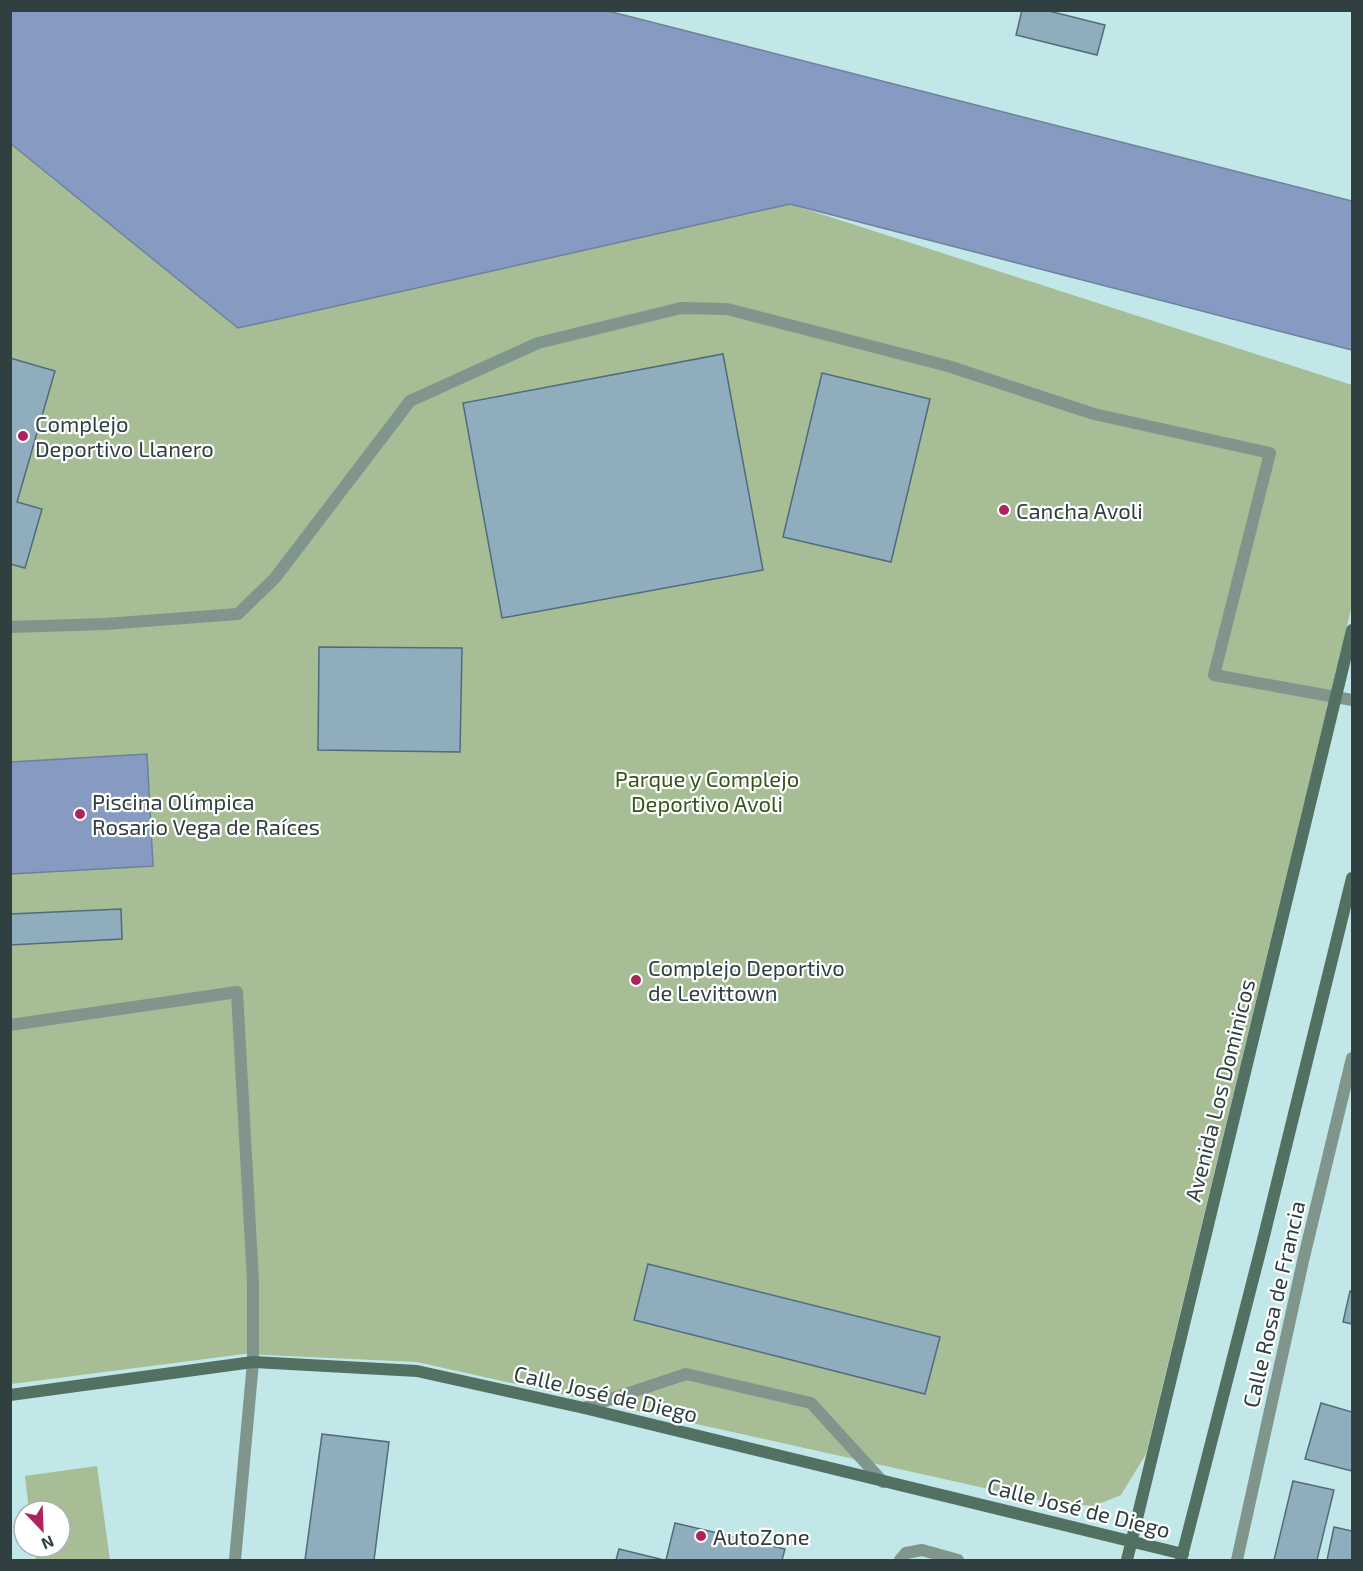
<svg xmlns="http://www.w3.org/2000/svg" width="1363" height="1571" font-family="'Exo 2',sans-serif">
<rect width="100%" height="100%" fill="#c1e7e8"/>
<!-- green -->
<path fill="#a6bd96" d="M10 144 238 328 790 204 1352 385V605L1146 1454 1121 1495 1094 1506 1043 1501 417 1362 244 1354 11 1384Z
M97 1466 110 1560H36L34 1547H60V1511H29L25 1476Z"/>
<!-- water -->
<path fill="#879bc2" stroke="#6d809b" stroke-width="1.5" d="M10 11H608L1352 201V350L790 204 238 328 11 144Z
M147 754 153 866 11 874V762Z"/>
<!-- building -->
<path fill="#8fadbd" stroke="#506c7b" stroke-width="1.5" d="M1022 10H1045L1105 25 1097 55 1016 35Z
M723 354 763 570 502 618 463 403Z
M10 358 55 371 17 502 42 509 25 568 10 564Z
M822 373 930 399 891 562 783 537Z
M319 647 462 648 460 752 318 750Z
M121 909 122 939 10 945V914Z
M648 1264 940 1337 925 1394 634 1320Z
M1350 1291 1352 1292V1324L1343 1322Z
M1321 1403 1352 1412V1471L1305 1459Z
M322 1434 389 1442 374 1560H305Z
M1293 1481 1334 1490 1317 1560H1274Z
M675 1523 785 1549 782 1560H666Z
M1334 1527 1352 1531V1560H1327Z
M619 1549 664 1560H616Z"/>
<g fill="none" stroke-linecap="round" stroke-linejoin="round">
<!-- lane -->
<path stroke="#80958b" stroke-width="12" d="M584 1408 686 1374 811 1403 883 1482
M235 1560 253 1362
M900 1560 906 1553 922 1550 958 1560"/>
<!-- street -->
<path stroke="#80958b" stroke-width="12" d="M10 627 105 624 238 614 275 578 410 401 538 343 681 308 727 309 948 366 1094 414 1270 453 1214 675 1352 700
M10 1025 237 992 253 1281V1362
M1237 1560 1303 1261 1352 1058"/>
<!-- secondary -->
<path stroke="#527163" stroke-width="12" d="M10 1395 253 1362 417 1371 584 1408 1183 1554
M1127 1560 1352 630
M1181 1560 1261 1248 1352 878"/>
</g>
<!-- markers -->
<g fill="#af225c" stroke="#fff" stroke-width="2">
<circle cx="23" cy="436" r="6"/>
<circle cx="1004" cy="510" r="6"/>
<circle cx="80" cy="814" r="6"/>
<circle cx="636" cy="980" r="6"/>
<circle cx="701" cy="1536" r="6"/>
</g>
<g text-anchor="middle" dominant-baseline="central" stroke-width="4.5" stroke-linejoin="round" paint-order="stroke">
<!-- poi labels -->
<g font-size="22" fill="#304040" stroke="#fff" text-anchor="start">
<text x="35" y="423">Complejo<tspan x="35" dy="25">Deportivo Llanero</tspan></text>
<text x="1016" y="510">Cancha Avoli</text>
<text x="92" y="801">Piscina Olímpica<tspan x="92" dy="25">Rosario Vega de Raíces</tspan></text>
<text x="648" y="967">Complejo Deportivo<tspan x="648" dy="25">de Levittown</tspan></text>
<text x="713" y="1536">AutoZone</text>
</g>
<!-- park labels -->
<g font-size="22" fill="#36541a" stroke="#fff">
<text x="707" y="778">Parque y Complejo<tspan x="707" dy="25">Deportivo Avoli</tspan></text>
</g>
<!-- street labels -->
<g font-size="22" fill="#304040" stroke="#fff">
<text transform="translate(1219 1090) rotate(-76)">Avenida Los Dominicos</text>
<text transform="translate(1273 1304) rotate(-77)">Calle Rosa de Francia</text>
<text transform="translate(606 1393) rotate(13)">Calle José de Diego</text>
<text transform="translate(1079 1507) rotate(14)">Calle José de Diego</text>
</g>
</g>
<!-- border -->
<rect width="1363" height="1571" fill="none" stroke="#304040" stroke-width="24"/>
<!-- north arrow -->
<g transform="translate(42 1529) rotate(157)"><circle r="28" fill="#ffffff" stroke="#acb3b3" stroke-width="1.5"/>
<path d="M0-4.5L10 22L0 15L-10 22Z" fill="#af225c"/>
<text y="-9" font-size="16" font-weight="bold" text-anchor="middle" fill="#304040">N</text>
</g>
</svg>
